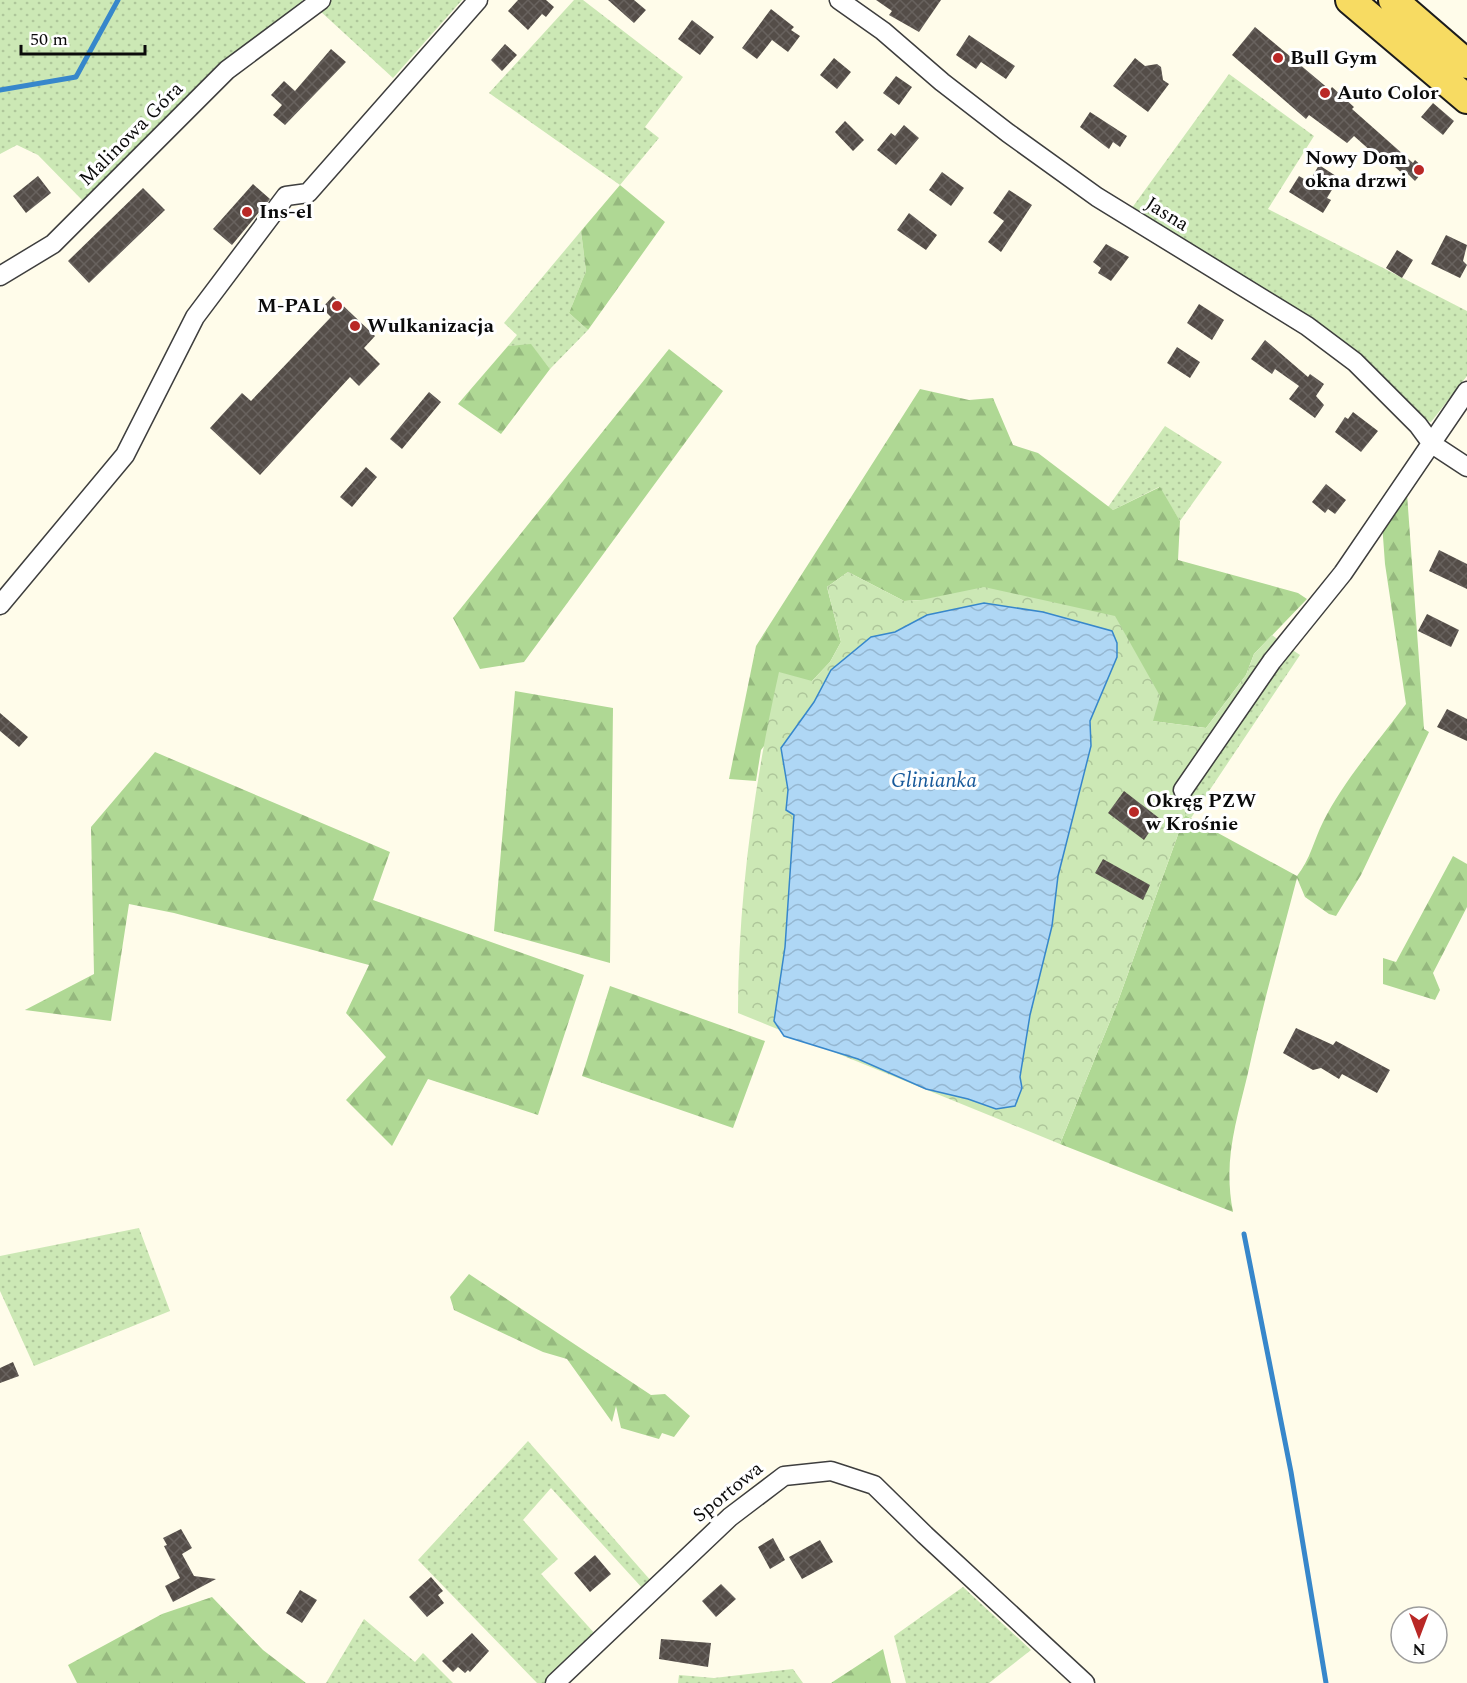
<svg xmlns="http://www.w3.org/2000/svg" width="1467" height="1683" font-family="Spectral,serif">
<defs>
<pattern id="grass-dots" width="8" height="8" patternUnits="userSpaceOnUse" patternTransform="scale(1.5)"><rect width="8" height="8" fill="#cce8b5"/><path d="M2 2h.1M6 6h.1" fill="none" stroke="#aec69a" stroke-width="1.8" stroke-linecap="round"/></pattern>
<pattern id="forest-firs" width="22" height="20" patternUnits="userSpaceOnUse" patternTransform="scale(1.5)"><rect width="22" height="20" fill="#afd894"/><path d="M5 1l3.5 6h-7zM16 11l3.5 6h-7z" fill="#95b87e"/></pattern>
<pattern id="park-crowns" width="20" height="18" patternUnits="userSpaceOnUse" patternTransform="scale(1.5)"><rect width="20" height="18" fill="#cce8b5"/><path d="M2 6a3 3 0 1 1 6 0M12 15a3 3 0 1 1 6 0" fill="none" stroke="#aec69a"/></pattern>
<pattern id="water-waves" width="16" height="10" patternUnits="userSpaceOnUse" patternTransform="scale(1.5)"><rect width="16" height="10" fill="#afd7f5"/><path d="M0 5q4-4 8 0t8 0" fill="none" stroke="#95b7d1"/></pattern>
<pattern id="building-cross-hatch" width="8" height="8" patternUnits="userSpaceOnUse" patternTransform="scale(1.5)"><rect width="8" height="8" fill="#544d48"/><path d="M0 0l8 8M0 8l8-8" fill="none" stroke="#68625e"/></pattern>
</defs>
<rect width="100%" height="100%" fill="#fffcea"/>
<!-- grass -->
<path fill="url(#grass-dots)" d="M0 0H302L309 8 85 203 38 155 17 145 0 154Z
M330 0H462L393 78 319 10Z
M574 0H583L683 77 645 127 659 138 620 185 489 93Z
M1229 74 1314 136 1268 209 1467 311V376L1431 422 1425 420 1375 371 1129 212Z
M581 231 586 271 569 313 588 330 550 369 531 345 508 346 517 335 504 323Z
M1165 426 1222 462 1180 521 1159 487 1113 510 1108 507Z
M1288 647 1300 655 1191 818 1185 815V798Z
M139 1228 170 1311 34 1366 0 1291V1256Z
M528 1441 652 1582 644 1590 551 1488 523 1520 558 1559 541 1574 596 1635 545 1683H537L418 1560Z
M963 1587 1031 1650 989 1683H906L894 1636Z
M364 1619 415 1662 423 1653 453 1683H326Z
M793 1669 803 1683H678L679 1675 714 1678Z"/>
<!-- forest -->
<path fill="url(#forest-firs)" d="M620 185 665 222 588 330 569 313 586 271 581 231Z
M531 344 550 369 501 434 458 404 508 346Z
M669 349 723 391 524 662 480 669 453 618Z
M920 389 969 400 993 398 1013 445 1038 453 1113 510 1160 487 1180 521 1178 560 1298 593 1307 599 1254 654 1246 675 1206 728 1152 721 921 600 904 601 848 572 827 587 841 642 830 662 812 681 761 750 756 781 729 779 756 646Z
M1407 494 1424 729 1429 732 1361 875 1336 916 1329 914 1305 897 1297 878C1280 943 1262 1007 1248 1073 1236 1123 1223 1160 1233 1212L1060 1144 1117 1004 1185 815 1297 876C1310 860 1314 840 1323 822 1344 780 1378 742 1406 704L1385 564 1382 523Z
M515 691 613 708 610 963 494 931Z
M155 752 390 852 373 900 584 975 538 1115 428 1079 392 1146 346 1100 386 1057 346 1013 369 965 174 913 129 904 111 1021 25 1010 94 974 91 827Z
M1453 856 1467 864V907L1433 973 1440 990 1435 1000 1383 984V958L1396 962Z
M610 986 765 1041 733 1128 582 1076Z
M469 1274 651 1395 665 1394 690 1416 674 1437 662 1433 659 1439 621 1428 616 1406 612 1422 567 1359 543 1352 454 1310 450 1297Z
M212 1597 263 1650 306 1683H77L68 1665 162 1614Z
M883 1649 891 1683H831Z"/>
<!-- park -->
<path fill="url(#park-crowns)" d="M848 572 904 601 921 600 984 587 1115 616 1160 696 1153 721 1206 728 1246 675 1254 654 1272 635 1288 647 1185 798V815L1117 1004 1060 1144 738 1013C738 899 754 783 779 672L812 681 830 662 841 642 827 587Z"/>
<!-- water -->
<path fill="url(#water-waves)" stroke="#3787cb" stroke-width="1.5" d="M984 603 1043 612 1112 631 1117 643V657L1090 721 1091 746 1058 876 1052 926 1030 1015 1020 1077 1022 1088 1015 1106 996 1109 968 1099 926 1089 858 1059 784 1036 774 1021 785 947 794 815 786 810 788 790 781 748 814 702 831 670 871 637 895 632 927 615Z"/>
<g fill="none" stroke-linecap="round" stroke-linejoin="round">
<!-- stream -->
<path stroke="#3787cb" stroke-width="5" d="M0 90 76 77 118 0
M1244 1234 1291 1472 1326 1683"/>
</g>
<!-- building -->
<path fill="url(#building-cross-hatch)" d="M518 0H546L554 7 546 17 542 14 528 30 508 11Z
M608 0H634L646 10 634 23Z
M876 0H941L919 32 889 15 892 11Z
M771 9 794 27 791 30 800 36 788 52 772 40 757 59 742 48Z
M692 20 714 37 700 55 678 39Z
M1255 27 1330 90 1332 87 1354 107 1352 109 1413 163 1415 160 1425 169 1415 181 1406 172 1404 175 1385 158 1382 161 1354 136 1347 143 1309 115 1306 119 1232 55Z
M969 35 1015 66 1006 79 981 62 976 69 956 55Z
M505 44 517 55 502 71 491 60Z
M331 49 346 62 285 125 273 115 282 105 271 95 284 81 295 91Z
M834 58 851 72 837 89 820 75Z
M1135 58 1145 66 1157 64 1161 67 1163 80 1169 84 1148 112 1113 86Z
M896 76 912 87 899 105 883 93Z
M1433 103 1454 121 1443 135 1421 117Z
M1090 112 1127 136 1120 147 1113 142 1109 149 1080 127Z
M845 121 864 140 853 151 835 132Z
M904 125 919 138 896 165 877 150 891 133 895 136Z
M1319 165 1339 178 1327 198 1331 200 1323 213 1289 192 1299 176 1309 182Z
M942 172 964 188 951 206 929 190Z
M38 176 51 193 26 213 13 196Z
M253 184 270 199 232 245 213 229Z
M143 188 165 210 89 283 68 261Z
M1009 190 1032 205 1001 252 988 242 1004 221 993 213Z
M909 213 937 235 926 250 897 230Z
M1446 235 1467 245 1463 261 1467 265 1460 278 1431 264Z
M1106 244 1129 257 1111 281 1098 273 1101 268 1093 262Z
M1397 250 1413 260 1402 278 1386 268Z
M333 296 375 336 364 348 380 364 359 386 350 377 260 475 210 428 242 393 251 401 331 317 322 308Z
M1199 304 1224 320 1212 340 1187 323Z
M1265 340 1308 377 1310 374 1324 384 1316 396 1324 405 1315 418 1289 399 1299 386 1275 369 1272 374 1251 359Z
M1177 347 1200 362 1190 378 1167 363Z
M429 392 441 402 402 449 390 439Z
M1353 412 1378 431 1361 452 1335 432 1345 417 1348 419Z
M366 467 377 477 352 507 340 497Z
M1326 484 1346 500 1335 514 1328 509 1325 513 1312 502Z
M1439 550 1467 564V589L1429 571Z
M1427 614 1459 630 1451 647 1418 631Z
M1447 709 1467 719V741L1437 727Z
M0 713 28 737 19 747 0 731Z
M1124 791 1159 818 1144 840 1108 813Z
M1103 859 1150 885 1143 900 1095 873Z
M1296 1028 1333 1045 1336 1041 1390 1070 1377 1093 1342 1074 1339 1079 1321 1068 1313 1070 1283 1053Z
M13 1362 19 1376 0 1383V1368Z
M181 1529 192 1548 182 1554 194 1576 216 1579 173 1602 165 1586 180 1578 164 1546 167 1545 163 1538Z
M773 1538 785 1560 770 1569 758 1547Z
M820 1540 833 1562 802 1579 789 1557Z
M595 1555 611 1574 590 1592 574 1573Z
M431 1577 443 1591 438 1595 444 1603 427 1617 409 1597Z
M721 1584 736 1599 716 1617 702 1601Z
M300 1590 317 1600 302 1623 286 1613Z
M472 1633 489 1651 470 1672 468 1670 465 1673 458 1667 453 1672 442 1661Z
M661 1639 711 1643 708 1667 659 1659Z"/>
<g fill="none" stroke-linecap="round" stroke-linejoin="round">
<!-- minor casing -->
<g stroke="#3e3e3e" stroke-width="21">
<path id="minor" d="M839 0 883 31 942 82 1008 133 1097 197 1307 326 1355 362 1418 425 1432 444 1467 467
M0 276 53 244 227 70 321 0
M0 605 125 455 195 317 286 196 308 193 478 0
M1183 790 1272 661 1343 573 1467 391
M555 1683 730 1517 784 1476 831 1471 874 1485 925 1535 1085 1683"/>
</g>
<!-- primary casing -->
<g stroke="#1c1c1c" stroke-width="32">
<path id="primary" d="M1350 0 1467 99
M1393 0 1467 64"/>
</g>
<!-- minor -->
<use href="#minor" stroke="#fff" stroke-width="18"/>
<!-- primary -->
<use href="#primary" stroke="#f7db62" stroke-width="28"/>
</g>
<!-- markers -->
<g fill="#b92826" stroke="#fff" stroke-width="2">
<circle cx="1278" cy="58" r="6"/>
<circle cx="1325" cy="93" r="6"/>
<circle cx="1419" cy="170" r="6"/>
<circle cx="247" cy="212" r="6"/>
<circle cx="337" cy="306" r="6"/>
<circle cx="355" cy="326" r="6"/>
<circle cx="1134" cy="812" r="6"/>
</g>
<g text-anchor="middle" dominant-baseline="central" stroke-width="6" stroke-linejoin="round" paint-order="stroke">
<!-- poi labels -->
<g font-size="20" font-weight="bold" fill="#0b0b0b" stroke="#fff" text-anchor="start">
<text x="1290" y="58">Bull Gym</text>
<text x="1337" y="93">Auto Color</text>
<text x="1407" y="158" text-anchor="end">Nowy Dom<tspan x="1407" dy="23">okna drzwi</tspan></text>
<text x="259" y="212">Ins-el</text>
<text x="325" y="306" text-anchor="end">M-PAL</text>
<text x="367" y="326">Wulkanizacja</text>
<text x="1146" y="801">Okręg PZW<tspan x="1146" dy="23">w Krośnie</tspan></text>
</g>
<!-- street labels -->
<g font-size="20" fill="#0b0b0b" stroke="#fff">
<text transform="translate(131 134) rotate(-45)">Malinowa Góra</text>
<text transform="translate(1167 214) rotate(32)">Jasna</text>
<text transform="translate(728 1492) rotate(-39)">Sportowa</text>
</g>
<!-- water labels -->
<g font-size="21" font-style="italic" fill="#17599a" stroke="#fff">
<text x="934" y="781">Glinianka</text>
</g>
</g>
<!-- north arrow -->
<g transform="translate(1419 1635) rotate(180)"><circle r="28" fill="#ffffff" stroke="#9d9d9d" stroke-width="1.5"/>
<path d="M0-4.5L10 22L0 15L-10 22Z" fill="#b92826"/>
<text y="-9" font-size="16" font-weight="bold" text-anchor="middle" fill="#0b0b0b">N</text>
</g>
<!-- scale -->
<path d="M21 45v9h124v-9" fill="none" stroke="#0b0b0b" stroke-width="3"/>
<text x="30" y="45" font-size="18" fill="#0b0b0b" stroke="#ffffff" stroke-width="4.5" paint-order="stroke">50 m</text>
</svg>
